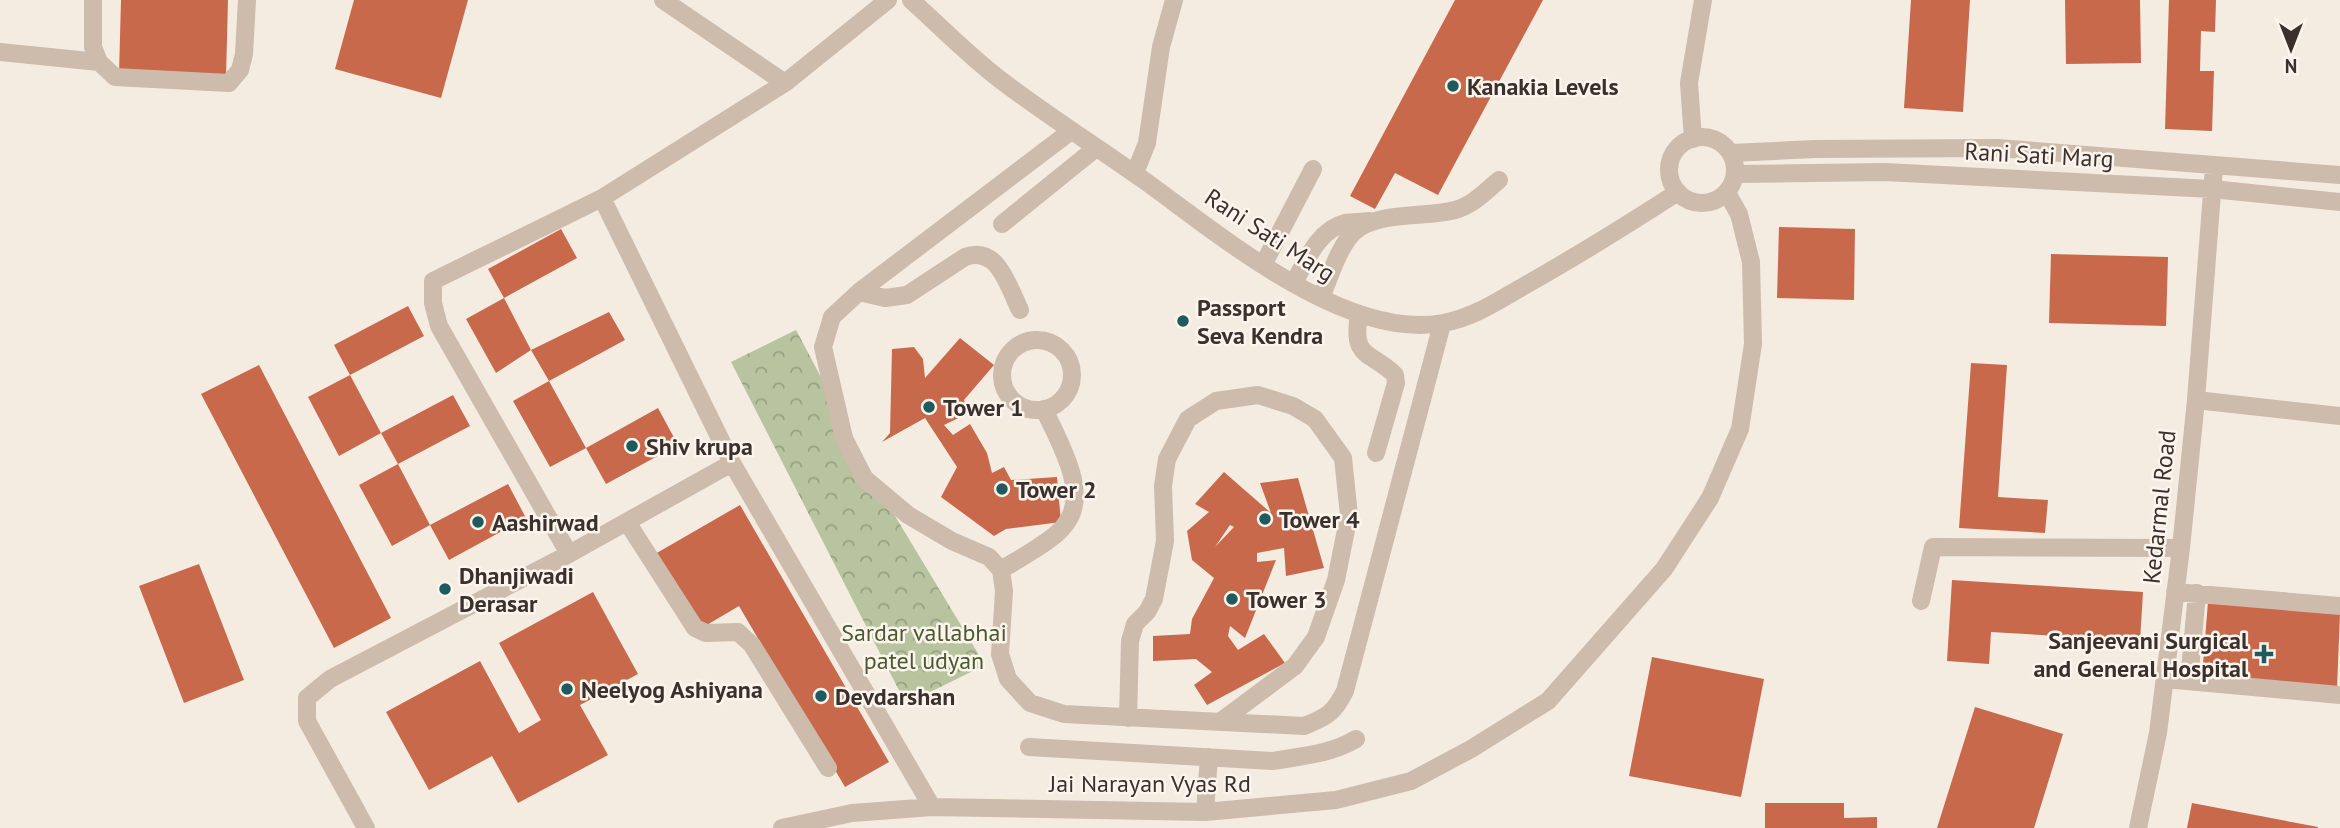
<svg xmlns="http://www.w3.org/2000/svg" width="2340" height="828" font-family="'PT Sans',sans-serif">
<defs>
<pattern id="park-crowns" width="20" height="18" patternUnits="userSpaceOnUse" patternTransform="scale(1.75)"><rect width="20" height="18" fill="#b8c4a0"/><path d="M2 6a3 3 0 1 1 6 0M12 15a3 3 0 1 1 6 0" fill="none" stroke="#97a083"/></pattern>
</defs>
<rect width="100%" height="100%" fill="#f4ebe1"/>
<!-- park -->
<path fill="url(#park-crowns)" d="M796 330 892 511 985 665 906 704 731 362Z"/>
<!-- building -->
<path fill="#c8694b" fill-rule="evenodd" d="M121 0H228L226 77 119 74Z
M354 0H468L441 98 335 69Z
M1455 0H1543L1438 195 1395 173 1375 209 1350 196Z
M1911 0H1970L1963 112 1904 108Z
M2065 0H2140L2141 63 2066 64Z
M2169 0H2216L2215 32 2201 31 2200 71H2214L2212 131 2165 129Z
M1779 227 1855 229 1854 300 1777 298Z
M561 229 577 258 504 298 488 269Z
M2051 254 2168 257 2166 326 2049 323Z
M504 298 531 350 496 373 466 319Z
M408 306 424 336 350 375 334 345Z
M609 312 625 340 549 381 586 448 658 408 678 445 606 484 586 448 550 467 513 401 549 381 531 350Z
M960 338 994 365 964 400 969 413 944 425 953 435 970 424 987 453 992 473 1004 467 1011 480 1057 477 1061 522 1006 529 994 536 941 497 957 467 925 418 882 442 890 433 892 349 914 347 923 359 925 378Z
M1971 363 2007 365 1998 497 2048 500 2045 533 1959 528Z
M259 365 391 618 334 648 201 394Z
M350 375 381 433 339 456 308 397Z
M453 395 470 426 398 464 430 525 392 546 359 485 398 464 381 433Z
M1224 472 1271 513 1260 483 1298 478 1324 568 1286 576 1284 548 1257 553V562L1276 560 1245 638 1230 626 1228 636 1238 650 1264 634 1285 663 1207 705 1194 685 1212 672 1196 659 1153 661V636L1190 634 1192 619 1214 578 1192 560 1187 531 1209 512 1195 504ZM1230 525 1234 527 1215 547Z
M508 484 526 518 449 560 430 525Z
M740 505 889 762 845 787 739 606 700 629 655 554Z
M199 564 244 680 184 703 139 586Z
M1952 580 2143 592 2140 641 1991 632 1989 664 1947 661Z
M593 592 638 674 580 705 608 755 518 803 492 756 429 790 386 712 480 661 519 733 541 720 499 643Z
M2208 602 2340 614 2337 688 2202 676Z
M1652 657 1764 679 1741 797 1629 776Z
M1975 707 2063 734 2034 828H1937Z
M1765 803H1844V818L1877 817V828H1765Z
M2192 803 2318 827V828H2187Z"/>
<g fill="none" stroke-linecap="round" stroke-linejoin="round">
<!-- minor -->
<path stroke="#cdbbac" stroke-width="18" d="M93 0V47L99 62 115 77 229 83 240 70 244 54 247 0
M663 0 785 83
M911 0C941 27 970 57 1002 81 1048 116 1097 147 1145 181 1220 235 1345 341 1443 323 1473 318 1499 300 1524 286 1577 256 1627 225 1678 192
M0 52 99 62
M1071 131 859 292 832 317 823 347 844 438 864 478 908 515 952 541 989 557 1001 570 1004 591 1000 654 1008 679 1030 703 1064 714 1304 726C1327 717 1334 713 1345 691L1442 324
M1669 170a33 33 0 1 1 66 0a33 33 0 1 1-66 0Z
M1693 139 1689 83 1703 0
M1731 153 1814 149 1998 148 2340 175
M1135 173 1147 143 1161 47 1174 0
M1735 174 1885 172 2212 189 2340 202
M602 198 732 463 932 807
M1002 224 1096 148
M1263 265 1313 169
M1294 283C1306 261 1318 230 1345 223 1353 222 1361 222 1369 221
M859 292 885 298 907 295 965 257C998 245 1008 286 1020 310
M1321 298C1329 279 1339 245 1355 231 1379 211 1425 218 1455 210 1473 205 1485 192 1499 180
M1359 314C1351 361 1372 351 1395 375L1396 383 1376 453
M1002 375a35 35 0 1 1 70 0a35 35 0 1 1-70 0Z
M2196 400 2340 416
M627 522 695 628 706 633 738 632 752 645 828 768
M569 554 439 326 433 303V281L602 198 785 83 888 0
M1001 570C1018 559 1053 541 1064 526 1092 494 1058 441 1044 409
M2175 592 2340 606
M1921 601 1933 547 2181 548
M2165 679 2340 695
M2189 681 2197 593
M1128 718 1130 641 1135 624 1147 612 1154 599 1165 541 1163 486 1167 459 1188 419 1216 401 1258 395 1293 406 1315 419 1343 458 1349 515 1336 580 1316 637 1295 666 1220 722
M1029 747 1273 761C1302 756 1331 754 1356 739
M1205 812 1209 757
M366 828 307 721V698L330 679 569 554 732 463
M782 828 852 813 932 807 1205 812 1336 800 1411 781 1471 749 1548 701 1664 569 1710 498 1740 429 1753 344 1751 262 1739 214 1727 193
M2138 828 2158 733 2181 548 2196 400 2214 167"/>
</g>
<!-- markers -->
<g fill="#1f5a5e" stroke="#fbf5ee" stroke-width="2.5">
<circle cx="1453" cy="86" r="7"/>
<circle cx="1183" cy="321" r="7"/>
<circle cx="929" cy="407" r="7"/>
<circle cx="632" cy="446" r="7"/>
<circle cx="1002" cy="489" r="7"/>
<circle cx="1265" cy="519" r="7"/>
<circle cx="478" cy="522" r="7"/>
<circle cx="445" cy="589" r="7"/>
<circle cx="1232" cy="599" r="7"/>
<path d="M2260.5 643.5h7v7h7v7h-7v7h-7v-7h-7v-7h7z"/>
<circle cx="567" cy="689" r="7"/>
<circle cx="821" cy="696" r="7"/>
</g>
<g text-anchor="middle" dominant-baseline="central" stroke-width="5" stroke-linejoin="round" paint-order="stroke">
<!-- poi labels -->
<g font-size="24" font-weight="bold" fill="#3b302b" stroke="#fbf5ee" text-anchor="start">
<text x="1467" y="86">Kanakia Levels</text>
<text x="1197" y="307">Passport<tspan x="1197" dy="28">Seva Kendra</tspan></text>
<text x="943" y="407">Tower 1</text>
<text x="646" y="446">Shiv krupa</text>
<text x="1016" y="489">Tower 2</text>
<text x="1279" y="519">Tower 4</text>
<text x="492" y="522">Aashirwad</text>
<text x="459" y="575">Dhanjiwadi<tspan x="459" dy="28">Derasar</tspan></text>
<text x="1246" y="599">Tower 3</text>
<text x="2248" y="640" text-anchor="end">Sanjeevani Surgical<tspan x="2248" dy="28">and General Hospital</tspan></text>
<text x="581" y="689">Neelyog Ashiyana</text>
<text x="835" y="696">Devdarshan</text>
</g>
<!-- street labels -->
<g font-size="24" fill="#3b302b" stroke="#fbf5ee">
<text transform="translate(2039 155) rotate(3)">Rani Sati Marg</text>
<text transform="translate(1270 235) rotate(33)">Rani Sati Marg</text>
<text transform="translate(2159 507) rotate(-84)">Kedarmal Road</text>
<text x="1150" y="783">Jai Narayan Vyas Rd</text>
</g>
<!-- park labels -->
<g font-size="24" fill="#4a5a2e" stroke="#fbf5ee">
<text x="924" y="632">Sardar vallabhai<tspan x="924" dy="28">patel udyan</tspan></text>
</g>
</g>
<!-- north arrow -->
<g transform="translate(2291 49) rotate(180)" stroke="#fbf5ee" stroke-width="5" paint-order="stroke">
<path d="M0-5L12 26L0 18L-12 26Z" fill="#3b302b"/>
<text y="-10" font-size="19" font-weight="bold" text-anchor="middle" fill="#3b302b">N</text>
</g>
</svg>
